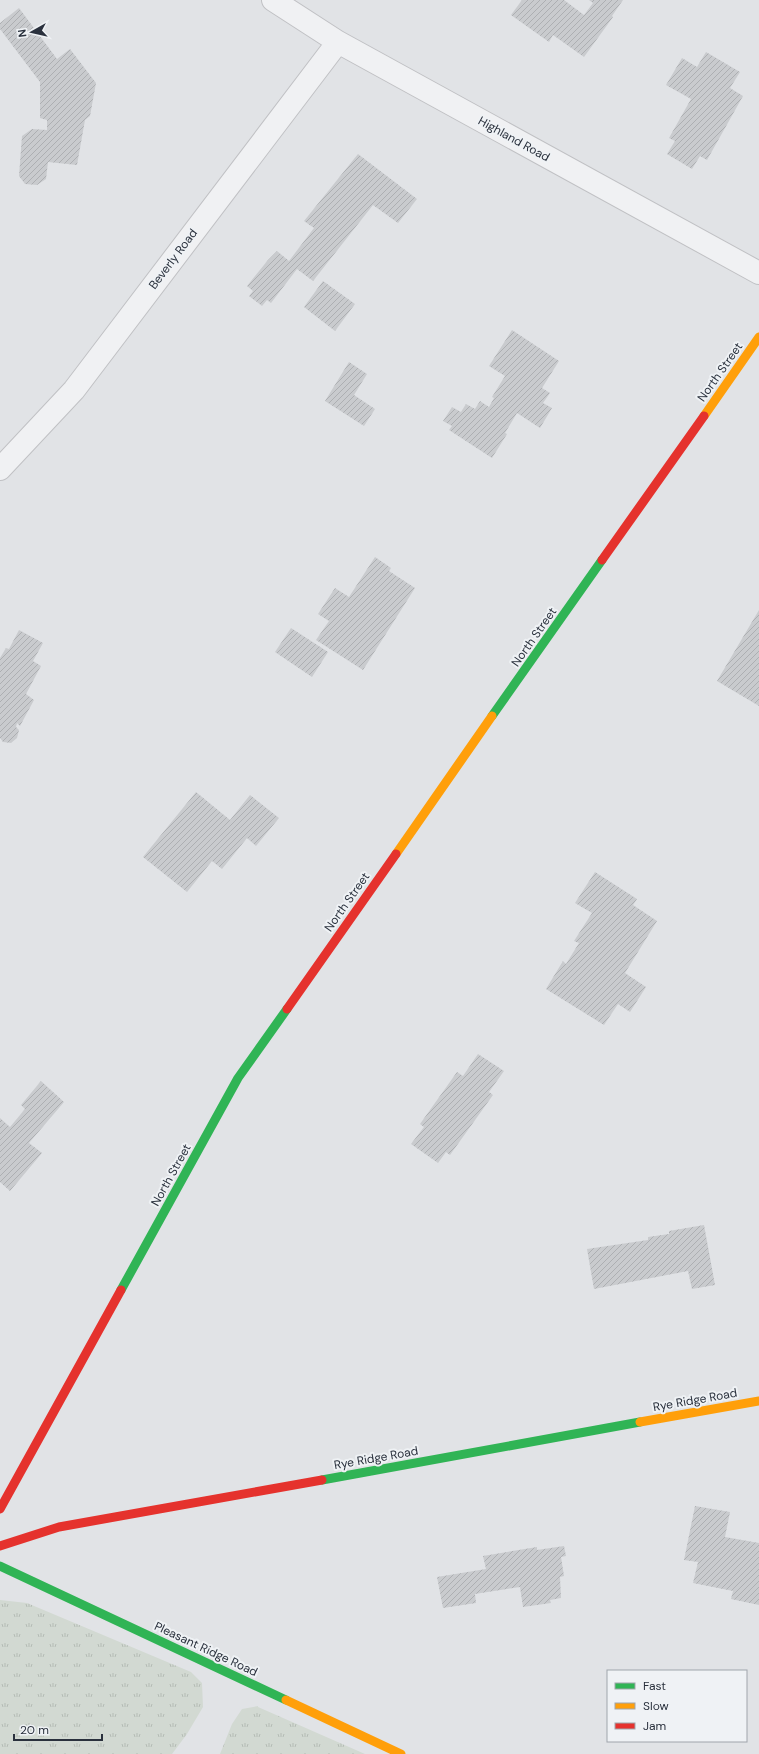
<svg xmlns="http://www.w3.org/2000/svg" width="759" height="1754" font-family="'DM Sans',sans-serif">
<defs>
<pattern id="grass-tufts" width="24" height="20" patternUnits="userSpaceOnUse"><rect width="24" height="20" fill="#d2d9d2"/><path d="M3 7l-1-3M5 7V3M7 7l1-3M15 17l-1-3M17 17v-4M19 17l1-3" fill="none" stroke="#b4bbb5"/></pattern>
<pattern id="building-hatch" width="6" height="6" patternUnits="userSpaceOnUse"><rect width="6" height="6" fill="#c9cbce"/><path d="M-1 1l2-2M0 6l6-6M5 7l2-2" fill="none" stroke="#adafb2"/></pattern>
</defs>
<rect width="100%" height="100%" fill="#e1e3e6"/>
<!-- grass -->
<path fill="url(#grass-tufts)" d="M0 1600 27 1603 191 1672 202 1683 203 1707 187 1734 172 1754H0Z
M258 1706V1707L365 1754H220L232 1724 242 1709Z"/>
<!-- building -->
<path fill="url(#building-hatch)" d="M522 0H564L584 15 593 3 589 0H623L612 16 613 17 584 57 553 35 549 42 511 15Z
M19 8 57 59 70 49 96 83 90 116 85 120 77 165 48 162 46 179 37 185 25 184 19 176 22 136 32 129 47 130V120L40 118V82L0 29V23Z
M706 52 740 72 730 88 743 96 707 160 700 156 692 169 667 154 675 141 669 138 691 99 666 85 682 58 697 67Z
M358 154 417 199 398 223 373 205 313 281 297 269 271 303 267 300 262 306 249 296 253 291 247 286 268 260 277 251 289 261 314 228 304 221Z
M323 281 355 304 335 331 304 307Z
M512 330 559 361 542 388 550 393 543 403 552 408 540 428 517 413 505 433 507 434 492 458 449 430 452 426 443 421 452 407 461 412 466 404 475 409 480 401 489 407 494 398 492 397 505 376 489 366Z
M349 362 367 374 354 395 375 409 364 426 325 401Z
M375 557 391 568 389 571 415 588 363 670 316 640 329 621 318 614 335 588 349 597Z
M759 610V706L717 681Z
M291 628 328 652 312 677 275 652Z
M19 630 43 643 33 661 41 666 26 694 34 700 20 726 17 723 16 727 19 730 17 738 11 743 3 742 0 738V658L6 648 9 649Z
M196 792 230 820 250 795 279 818 256 846 247 838 222 869 212 861 187 892 143 857Z
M595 872 637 899 633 905 657 921 625 973 646 987 630 1012 618 1004 604 1025 546 989 563 961 566 964 579 943 574 941 592 913 575 903Z
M478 1054 504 1071 489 1092 493 1095 450 1155 446 1152 438 1163 411 1144 424 1127 420 1124 457 1072 463 1076Z
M41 1081 64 1102 29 1143 42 1153 10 1191 0 1182V1118L10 1127 25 1109 21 1105Z
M704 1225 715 1285 692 1289 688 1271 594 1289 587 1249 648 1240V1237L669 1234V1231Z
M695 1506 730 1512 725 1537 759 1543V1605L731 1599 733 1591 693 1583 698 1562 684 1560Z
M564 1546 566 1556 561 1557 564 1576 560 1577 561 1598 550 1600 551 1603 523 1607 520 1587 475 1594 476 1603 443 1608 437 1577 486 1569 483 1556 537 1547V1550Z"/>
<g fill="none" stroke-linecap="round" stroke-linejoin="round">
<!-- street casing -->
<g stroke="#c0c1c4" stroke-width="24">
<path id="street" d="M273 0 338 42 759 273
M0 469 74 390 338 42"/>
</g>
<!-- street -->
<use href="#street" stroke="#f0f1f3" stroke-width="22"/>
<!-- fast -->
<path stroke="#30b455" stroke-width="9" d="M492 716 602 560
M121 1290 238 1078 287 1009
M322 1480 640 1422
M0 1566 286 1700"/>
<!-- slow -->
<path stroke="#ff9f0a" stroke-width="9" d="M704 416 759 337
M396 854 492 716
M640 1422 759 1401
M286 1700 401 1754"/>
<!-- jam -->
<path stroke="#e5322d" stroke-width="9" d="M602 560 704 416
M287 1009 396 854
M0 1509 121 1290
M0 1546 59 1527 322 1480"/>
</g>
<g text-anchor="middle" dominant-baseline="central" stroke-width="4" stroke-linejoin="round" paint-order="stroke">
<!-- street labels -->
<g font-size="12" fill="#2a313d" stroke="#eff2f5">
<text transform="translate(514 139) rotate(29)">Highland Road</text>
<text transform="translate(173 259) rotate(-53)">Beverly Road</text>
<text transform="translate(720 372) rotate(-55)">North Street</text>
<text transform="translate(534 637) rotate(-55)">North Street</text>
<text transform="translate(347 902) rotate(-55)">North Street</text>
<text transform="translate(171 1175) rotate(-61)">North Street</text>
<text transform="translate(695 1400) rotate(-10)">Rye Ridge Road</text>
<text transform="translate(376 1458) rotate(-10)">Rye Ridge Road</text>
<text transform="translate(206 1649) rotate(25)">Pleasant Ridge Road</text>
</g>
</g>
<!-- legend -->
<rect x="607" y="1670" width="140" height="72" fill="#eff2f5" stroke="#a0a5ab"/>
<rect x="615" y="1683" width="20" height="6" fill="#30b455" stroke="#a0a5ab"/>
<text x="643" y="1690" font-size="12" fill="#2a313d">Fast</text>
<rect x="615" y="1703" width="20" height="6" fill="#ff9f0a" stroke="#a0a5ab"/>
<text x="643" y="1710" font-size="12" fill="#2a313d">Slow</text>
<rect x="615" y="1723" width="20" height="6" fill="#e5322d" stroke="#a0a5ab"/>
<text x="643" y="1730" font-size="12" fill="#2a313d">Jam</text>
<!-- north arrow -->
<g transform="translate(32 32) rotate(262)" stroke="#eff2f5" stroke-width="3" paint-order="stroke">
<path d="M0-3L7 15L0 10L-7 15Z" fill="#2a313d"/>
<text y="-6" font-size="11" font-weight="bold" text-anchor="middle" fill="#2a313d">N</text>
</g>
<!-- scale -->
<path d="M14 1734v6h88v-6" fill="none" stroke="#2a313d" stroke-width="2"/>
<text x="20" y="1734" font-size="12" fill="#2a313d" stroke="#eff2f5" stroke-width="3" paint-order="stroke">20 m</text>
</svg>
